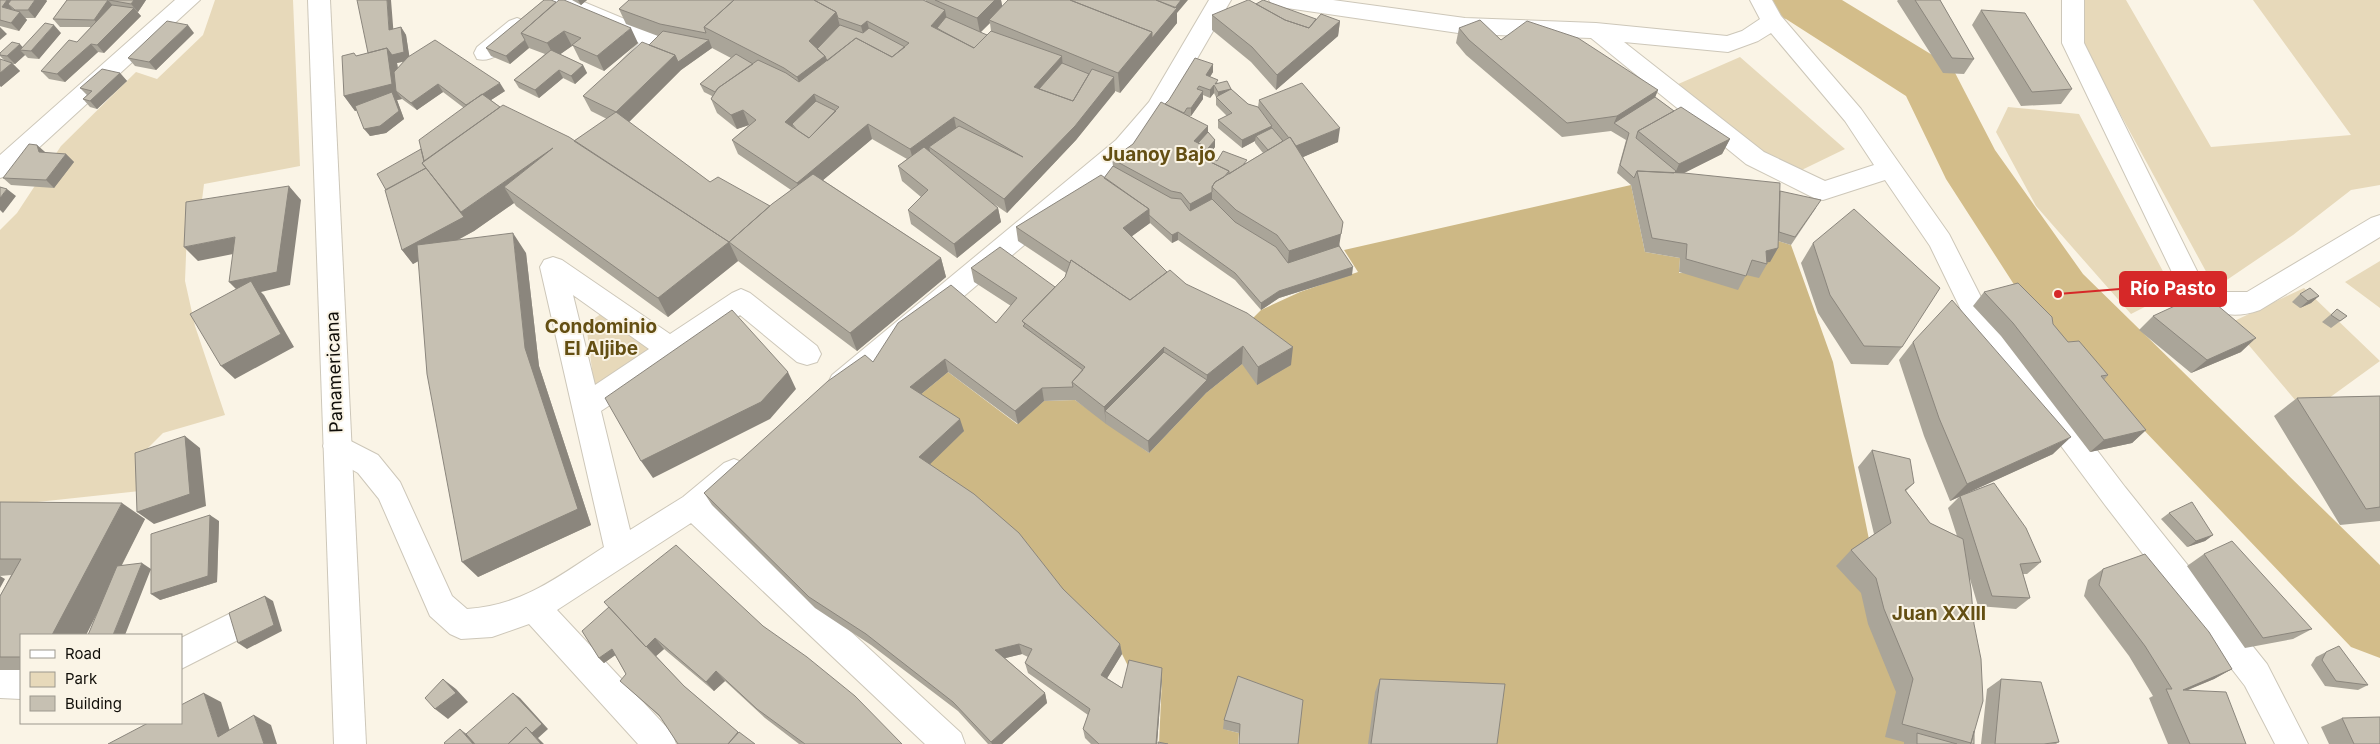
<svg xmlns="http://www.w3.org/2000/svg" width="2380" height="744" font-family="Inter,sans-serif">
<rect width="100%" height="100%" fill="#faf4e6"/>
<!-- green -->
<path fill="#e7d9ba" d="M215 0H293L300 166 204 184 200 216 187 230 185 281 195 326 225 415 163 433 144 452 140 491 0 506V230L17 213 61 146 136 72 157 79 203 35Z
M2079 0H2126L2211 147 2351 135 2253 0H2380V185L2351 190 2293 235 2215 288 2086 51Z
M1740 57 1845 149 1779 181 1676 85Z
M2008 107 2079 114 2174 292 2131 314 2036 206 1996 132Z
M2380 261V308L2345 282Z
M2304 288 2380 361 2307 414 2230 323Z
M604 312 657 350 595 392 586 324Z"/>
<!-- forest -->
<path fill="#cdb885" d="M1631 185 1645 252 1680 258 1679 273 1744 274 1771 239 1791 245 1833 362 1904 712V744H1297L1223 729 1239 733 1238 744H1159L1162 678 1130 670 1122 654 924 470 914 400 948 372 1017 424 1044 401 1075 400 1149 453 1206 393 1242 364 1250 321 1261 310 1300 292 1358 272 1344 250Z"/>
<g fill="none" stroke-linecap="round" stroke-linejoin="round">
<!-- river -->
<path fill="#d3bd8a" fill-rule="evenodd" d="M1759 0H1842L1952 67 1995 150 2083 274 2380 565V658L2351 647 2033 314 1946 179 1906 96 1786 19 1767 14Z"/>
<!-- minor casing -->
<g stroke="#cdc7b9" stroke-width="2">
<path id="minor" d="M175 0H200L9 175 0 178V155Z
M548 0H579L663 35 666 41 637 72 629 74 621 72 617 66 639 43 551 5Z
M1209 0H1231L1165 114 1134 152 852 391 842 395 832 391 828 383 832 375 1116 140 1149 102Z
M1269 0H1333L1465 18 1596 23 1727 36 1742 31 1760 19 1750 0H1772L1781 16 1861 109 1949 234 1982 299 2125 487 2267 664 2308 744H2275L2245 686 2105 505 1963 314 1930 246 1885 180 1823 200 1814 198 1746 164 1591 38 1465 34 1280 7 1272 5ZM1771 33 1845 121 1874 165 1825 181 1764 152 1624 42 1728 52 1758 41Z
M2062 0H2084V43L2200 277 2223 292H2247L2371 218 2380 215V237L2260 310C2226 322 2208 310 2181 291L2062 43Z
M517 18 525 21 528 26 525 31C511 43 496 64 477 59L474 53 477 47 509 21Z
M553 257 562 260 670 334 732 293 741 289 750 293 817 346 821 354 817 362 807 365 797 362 740 315 682 355 681 358 601 411 630 530 683 497 724 463 734 459 744 463 748 472 744 481 714 506 961 733 965 744H925L691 523 557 610 672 733 676 744H638L529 624 492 637 461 639 450 634 430 616 379 499 358 473 327 455 323 446 327 437 337 434 378 455 400 482 452 596 467 609C524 605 557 577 604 547L540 267 544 260ZM573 295 649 349 595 385Z
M229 614 240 619 245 629 240 639 181 669V638Z
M0 668 21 669V699L0 698Z"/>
</g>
<!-- major casing -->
<g stroke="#cdc7b9" stroke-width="2">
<path id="major" d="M308 0H330L366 744H334Z"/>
</g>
<!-- minor -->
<use href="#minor" fill="#fff" fill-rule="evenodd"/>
<!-- major -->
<use href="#major" fill="#fff" fill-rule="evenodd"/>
</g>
<!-- wall -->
<path fill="#aaa599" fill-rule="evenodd" d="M0 0H46L47 1 35 18H25L27 20 19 31 0 26Z
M67 0H146L138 12H137L141 16 104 53 98 52 65 82 49 79 41 71 77 42 91 27H60L53 19Z
M544 0 638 43 604 71 580 60 573 46H572L560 54 583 65 587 73 575 84 563 78 539 98 519 88 514 80 545 54 529 48 510 64 491 56 486 48Z
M572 0H587L581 5Z
M925 0H1001L1002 6 1177 13V23L1120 93 1115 91 1076 140 1007 213 994 204 998 208 1001 222 957 258 911 224 908 210 921 197 902 181 898 166 907 159 872 139 823 180 941 258 946 277 857 351 738 261 668 317 516 206 514 203 474 231 458 240 526 253 539 366 591 525 478 577 418 261 413 264 402 250 421 149 464 108 443 92 417 110 402 99 397 100 404 119 386 133 370 136 357 110 355 111 344 96 356 56 368 53 394 29 401 27 406 35 409 56 505 91 491 100 500 107 574 141 607 119 591 111 583 96 649 45 658 36 626 24 619 9 926 1ZM990 23 991 31 987 35 980 32ZM712 48 731 58 700 84 704 92 712 96 711 99 717 113 737 129 749 125 732 140 738 154 791 190 770 206 710 182 629 122 681 70ZM402 62H403L398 68 397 63Z
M1898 0H1940L1974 59 1964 74 1943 73 1897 1Z
M1256 4 1316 19 1340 21 1338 36 1276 90 1251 62 1212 30V15Z
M1981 10 2072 89 2061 104 2021 106 1972 25Z
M1459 28 1501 40 1658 90 1655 97 1674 111 1730 139 1722 154 1684 173 1780 191 1816 208 1791 245 1778 241V248L1770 262H1767V264L1759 278 1746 275 1738 290 1679 272 1680 258 1645 252 1631 185 1617 173 1626 140 1611 131 1562 137 1466 55 1456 43Z
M61 33 39 59 28 58 25 55 15 64H13L20 71 1 87 5 61 0 56V53L23 47Z
M194 33 156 70 135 66 128 58Z
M1213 64V72L1210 77 1218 83 1231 89 1248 104 1258 107 1259 100 1338 142 1303 157 1352 275 1279 298 1261 310 1235 280 1178 240 1172 243 1150 223 1132 236 1167 272 1186 284 1291 365 1257 385 1242 364 1206 393 1149 453 1106 424 1075 400 1044 401 1018 424 948 372 921 394 964 431 930 464 1120 644 1122 654 1107 678 1122 688 1162 678 1157 744H1091L1085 738 1083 729 1088 715 1028 673 1025 663 1028 657 1022 654 1005 658 1045 693 1047 703 1002 744H988L958 711 871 645 815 608 712 505 704 493 873 362 996 323 1011 306 974 282 971 268 1055 287 1065 277 1066 273 1018 241 1016 227 1104 178 1113 166 1112 159 1133 144 1165 104ZM1214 93 1216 97V105L1227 116 1218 120V128L1242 148 1255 141V143L1263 153 1246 163 1217 161 1208 156 1215 147 1208 132 1189 116H1191L1203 99V95L1210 98Z
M120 73 127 81 97 109 90 107 83 99 87 95 80 88Z
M37 145 46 153 66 154 74 162 54 188 11 185 3 178Z
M1813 243 1902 347 1888 365 1851 364 1818 313 1801 263Z
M1984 292 2053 324 2068 342 2108 375 2104 380 2146 430 2132 443 2090 452 2001 336 1973 306Z
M2300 294 2319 296 2311 303 2300 308 2292 302Z
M2337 309 2347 316 2331 328 2322 322Z
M2153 316 2241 352 2191 373 2139 330Z
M1913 342 2053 454 1969 492 2041 562 2027 574H2023L2030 598 2016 609 1978 606 1970 579 1974 731V744H1904V742L1885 737 1896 692 1868 624 1861 593 1836 566 1851 550 1874 534 1858 467 1872 450 1914 483 1906 491 1930 523 1957 536 1948 508 1959 497 1950 501 1924 436 1899 360Z
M2380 396V521L2340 525 2274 416 2297 398Z
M0 502 145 519 122 565 151 569 219 521 217 582 160 600 151 570 97 613 86 635H21V670H0V596L11 575 0 576Z
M2169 513 2213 535 2205 541 2187 547 2161 519Z
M2204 554 2312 629 2293 639 2245 648 2187 566Z
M2103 569 2232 669 2214 679 2188 690 2246 744H2168L2149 698 2153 696 2129 656 2084 596 2088 580Z
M763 626 902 744H799L765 718 725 681 714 691 664 649 656 656 684 686 738 732 755 744 660 717 626 686V674L615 655 604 663 599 658 582 631Z
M2326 652 2368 685 2358 690 2325 686 2311 665 2316 657Z
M1238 676 1298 744 1239 733 1223 729 1224 720Z
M1380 679 1497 744H1368L1375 692Z
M2001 679 2059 742 2056 744H1981L1987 689Z
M2342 718 2380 744H2329L2321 727Z"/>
<!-- shaded-wall -->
<path fill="#8b867d" d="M7 0H13L8 4 13 10 2 7Z
M35 0H46L47 1 35 18 28 10Z
M108 0 115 8 101 27 94 20Z
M134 0H146L138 12 131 4Z
M387 0H391L394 38 389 30Z
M578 0H587L581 5Z
M995 0H1001L1003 10 989 20 990 23 980 33 977 18Z
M1181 0H1188L1177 13V23L1120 93 1118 73 1152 32Z
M134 8 141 16 104 53 97 45Z
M945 10 948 25 937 28 938 36 931 26Z
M20 12 27 20 19 31 11 23Z
M836 12 842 33 818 58 809 41Z
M867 21 871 36 865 41 861 26Z
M1340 21 1338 36 1276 90 1277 75Z
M54 25 61 33 39 59 31 51Z
M188 25 194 33 156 70 149 62Z
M0 27 7 34 0 40Z
M401 27 406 35 410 60 397 63 401 95 396 91 402 99 397 100 404 119 386 133 370 136 364 129 395 100 355 111 344 96 387 48Z
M631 28 638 43 604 71 597 56Z
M564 31 572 46 555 58 547 43Z
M525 40 529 48 510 64 506 56Z
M709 40 712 48 681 70 624 127 616 112 675 55Z
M20 44 26 51 20 50 25 55 15 64 7 56Z
M91 44 98 52 65 82 57 74Z
M825 56 829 68 804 97 797 77Z
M1062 56 1063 70 1035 94 1034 87Z
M12 63 20 71 1 87 0 86V73Z
M1213 64V72L1206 83V75Z
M583 65 587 73 575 84 571 76Z
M559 70 563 78 539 98 535 90Z
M120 73 127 81 97 109 90 101Z
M1114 77 1115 92 1076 140 1007 213 1004 199Z
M500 83 505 91 471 113 466 105Z
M438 84 443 92 417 110 411 103Z
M1214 85V93L1210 98V90Z
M1231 89 1218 99V92Z
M1658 90 1652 105 1614 123 1617 116Z
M1203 91V99L1191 116V108Z
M814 94 819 109 792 124 795 132 785 122Z
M743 110 749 125 737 129 731 115Z
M954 117 957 132 929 147 930 151 914 163 910 149Z
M868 124 872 139 803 197 797 183Z
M1208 126V140L1194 148V141Z
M1272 126 1271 134 1256 136 1255 141 1242 148V140Z
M1340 128 1338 142 1294 161 1295 146Z
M1730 139 1722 154 1672 179H1668L1676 171 1679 164Z
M1215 140V147L1204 161V153Z
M37 145 46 153 39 152Z
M1204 146V161L1196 155Z
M553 148 504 187 514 203 474 231 413 264 402 250 461 212Z
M66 154 74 162 54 188 46 180Z
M289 186 301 200 290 285 261 292 264 295 294 347 235 379 221 366 243 296 229 282Z
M7 189 16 196 3 213 0 210V198Z
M1212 192V206L1190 218V204Z
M998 208 1001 222 957 258 954 244Z
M1149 209 1150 223 1124 242 1123 228Z
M1343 222 1338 253 1287 271 1289 251Z
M1178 232V240L1172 243V235Z
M513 233 526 253 539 366 591 525 478 577 462 562 525 348Z
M235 237 248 251 198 261 184 247Z
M729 242 738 261 668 317 658 298Z
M1778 248 1770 262 1764 263 1766 251Z
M941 258 946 277 857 351 850 333Z
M1353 267 1352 275 1279 298 1261 310V303L1279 291Z
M2319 296 2311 303 2300 308 2308 301Z
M2256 338 2241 352 2191 373 2207 360Z
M1243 346 1242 364 1206 393 1207 375Z
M1164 347V365L1105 411 1106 424 1104 407Z
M1293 347 1291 365 1257 385 1258 367Z
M945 359 948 372 914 400 910 387Z
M788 372 796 389 770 419 653 478 641 461Z
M1207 380 1206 393 1149 453 1148 441Z
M1042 388 1044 401 1018 424 1015 411Z
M960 419 964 431 924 470 919 457Z
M2146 430 2132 443 2090 452 2104 440Z
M185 436 200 448 206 506 154 524 137 512Z
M2071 437 2053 454 1950 501 1967 484Z
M122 503 145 519 86 635H52Z
M210 515 219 521 217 582 160 600 151 594Z
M2213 535 2205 541 2187 547 2196 541Z
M142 563 151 569 125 635H113Z
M0 576 5 579 0 588Z
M265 596 273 601 282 631 247 649 238 643Z
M655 638 664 649 655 657 646 647Z
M1019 644 1022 654 998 660 995 650Z
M1120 644 1122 654 1103 685 1101 675Z
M612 649 617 654 604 663 599 658Z
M1162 668V678L1157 744H1156Z
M2232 669 2214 679 2170 697 2183 690Z
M716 671 725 681 714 691 706 682Z
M443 679 456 689 468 702 448 719 435 709Z
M204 693 221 702 234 744 218 737Z
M513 693 520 698 548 729 538 738 544 744H541L526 727Z
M1045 693 1047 703 1002 744H992L991 742Z
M254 715 271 725 277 744H264Z
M460 729 473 739 478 744H473Z"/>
<!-- building -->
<path fill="#c6c0b2" stroke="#8b867d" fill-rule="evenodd" d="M0 0H7L2 7 20 12 11 23 0 20Z
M11 0H35L28 10H15L8 4Z
M67 0H108L94 20 53 19Z
M109 0H134L131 4Z
M357 0H387L389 30 401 27 404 52 392 55 387 48 368 53Z
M544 0H551L556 2 521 33 525 40 506 56 486 48Z
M559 0H564L631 28 597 56 572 45 581 38 564 31 547 43 521 33Z
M629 0H734L704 27 706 33 660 24 619 9Z
M734 0H814L836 12 809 41 825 56 797 77 784 68 704 27Z
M814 0H923L945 10 931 26 974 48 991 31 1062 56 1034 87 1073 101 1092 69 1114 77 1075 126 1004 199 929 147 959 126 1023 157 954 117 910 149 868 124 797 183 732 140 756 120 743 110 731 115 711 99 718 88 758 60 786 73 799 82 856 38 892 57 909 43 867 21 861 26 838 18 836 12ZM814 94 839 107 809 138 785 122Z
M935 0H995L977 18Z
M1008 0H1070L1152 32 1118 73 989 20Z
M1070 0H1156L1177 8 1152 38V32Z
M1156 0H1181L1175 8Z
M1248 0H1249L1285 20 1309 28 1321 14 1340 21 1277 75 1252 47 1212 15Z
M1263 0 1316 19 1309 28 1285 20 1256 4Z
M1915 0H1940L1974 59 1952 58Z
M112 5 134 8 97 45 91 44 57 74 41 71 69 40 77 42Z
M1981 10 2025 13 2072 89 2032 92Z
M946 17 987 35 974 48 942 31 937 28Z
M1480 20 1501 40 1527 21 1578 38 1658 90 1617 116 1567 123 1469 40 1459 28Z
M167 21 188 25 149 62 128 58Z
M45 23 54 25 31 51 20 50Z
M840 25 863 33 869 28 905 47 892 57 856 38 827 61 825 56 817 49Z
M663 31 709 40 678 62 675 55 649 45Z
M435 40 500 83 466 105 438 84 411 103 396 91 394 72 408 57Z
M12 42 20 44 7 56 0 55V53Z
M642 42 675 55 616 112 583 96Z
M387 48 392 84 344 96 342 56 354 53 356 56Z
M551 50 583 65 571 76 559 70 535 90 514 80Z
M736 54 753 64 718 88 715 92 700 84Z
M1195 58 1213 64 1206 75 1218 80 1215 84 1227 81 1231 89 1218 92 1214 85 1210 90 1199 86 1197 89 1203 91 1191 108H1187L1184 113 1165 104 1169 100Z
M0 59 12 63 0 73Z
M1062 63 1089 74 1073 101 1039 89Z
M102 69 120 73 90 101 83 99 92 91 80 88Z
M1302 83 1340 128 1296 146 1290 137 1289 138 1259 100Z
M1231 89 1248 104 1258 107 1272 126 1242 140 1218 120 1232 113 1216 97Z
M392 92 399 111 380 126 364 129 355 106Z
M482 94 500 107 424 161 419 140Z
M1655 97 1674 111 1638 131 1636 138 1676 171 1674 173 1637 171 1634 178 1620 165 1629 133 1614 123Z
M816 101 836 111 809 138 797 130 792 124Z
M1161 102 1208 126 1194 141 1204 146 1196 155 1229 171 1224 177 1215 182 1212 187V192L1190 204 1181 193 1171 191 1112 159 1133 144Z
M503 105 569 137 729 242 772 204 813 174 941 258 850 333 729 242 658 298 504 187 553 148 461 212 422 163Z
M1681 107 1730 139 1679 164 1638 131Z
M616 112 710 182 718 177 770 206 729 242 574 141Z
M1272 128 1283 141 1268 150 1256 136Z
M1208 132 1215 140 1204 153 1217 161 1223 151 1247 160 1243 165 1229 174V171L1200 157 1204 153V146L1198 143Z
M1290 137 1343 222 1341 234 1289 251 1277 235 1236 210 1212 187 1215 182Z
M29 144 37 145 39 152 66 154 46 180 3 178Z
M924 147 998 208 954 244 908 210 928 190 898 166Z
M421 149 424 161 422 163 426 168 386 190 377 174Z
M1113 166 1171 198 1181 199 1190 211 1212 199 1235 222 1276 247 1288 263 1339 246 1353 267 1279 291 1261 303 1235 273 1178 232 1172 235 1149 215V209L1104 178Z
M426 168 464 217 402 250 385 190Z
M1637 171 1684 173 1780 183 1778 248 1766 251 1767 264 1752 260 1746 276 1686 259 1687 244 1652 238Z
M1101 175 1149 209 1123 228 1167 272 1130 300 1071 260 1070 263 1016 227Z
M289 186 277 272 229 282 235 237 184 247 186 202Z
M0 187 7 189 0 198Z
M1780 191 1821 200 1795 237 1779 232Z
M1854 209 1940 288 1902 347 1864 346 1830 295 1813 243Z
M513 233 525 348 578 509 462 562 427 374 417 245Z
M1000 247 1055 287 1022 321 1025 324 1023 326 1083 370 1072 382 1073 387 1042 388 1015 411 945 359 910 387 960 419 919 457 974 494 1019 533 1063 589 1120 644 1101 675 1122 688 1129 660 1162 668 1156 744H1099L1083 729 1090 709 1025 663 1032 649 1019 644 995 650 1045 693 991 742 953 702 866 634 809 597 704 493 828 381 865 355 873 362 898 323 951 285 996 323 1017 298 971 268Z
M1071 260 1130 300 1170 270 1186 284 1247 313 1293 347 1258 367 1243 346 1207 375 1164 347 1104 407 1072 382 1085 367 1022 321 1065 277Z
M251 281 281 334 221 366 190 314Z
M2018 283 2052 317 2053 324 2068 342 2079 341 2108 375 2101 376 2146 430 2104 440 2013 323 1984 292Z
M2310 288 2319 296 2308 301 2300 294Z
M2203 293 2256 338 2207 360 2153 316Z
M1952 300 2071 437 1967 484 1939 418 1913 342Z
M2337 309 2347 316 2340 321 2331 315Z
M732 310 788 372 761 402 641 461 605 398Z
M1164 352 1207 380 1148 441 1105 411Z
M2380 396V507L2366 509 2297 398Z
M185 436 190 494 137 512 135 453Z
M1872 450 1910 459 1914 483 1905 490 1930 523 1963 539 1971 589 1974 624 1981 659 1983 701 1971 743 1902 724 1913 679 1884 609 1876 578 1851 550 1891 523Z
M1994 483 2026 528 2041 562 2020 564 2030 598 1992 596 1960 496Z
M0 502 122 503 52 635H21V657H0V596L21 559H0Z
M2192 502 2213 535 2196 541 2169 513Z
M210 515 208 576 151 594V534Z
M2232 541 2312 629 2263 638 2204 554Z
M676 545 763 626 807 657 855 696 902 744H805L757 709 716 671 706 682 655 638 646 647 604 602Z
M2145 554 2209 632 2232 669 2183 690 2226 692 2246 744H2190L2166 689H2172L2145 646 2099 585 2103 569Z
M142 563 113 635H88L117 566Z
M265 596 274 625 238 643 229 613Z
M609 607 646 647V646L684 686 738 732 728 744H678L659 715 620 681 626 674 612 649 599 658 582 631Z
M2339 646 2368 685 2336 681 2322 660 2326 652Z
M1238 676 1303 700 1298 744H1239L1240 724 1224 720Z
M443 679 456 693 435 709 425 698Z
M1380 679 1505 684 1497 744H1371Z
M2001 679 2041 682 2059 742 2044 744H1995Z
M204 693 218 737 254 715 264 744H108L148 723H181V705Z
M513 693 542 724 532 733 526 727 508 744H475L466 734Z
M2380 717V744H2354L2342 718Z
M526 727 541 744H508Z
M460 729 473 744H445L444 743Z
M1974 731V744H1970L1971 743Z
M739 732 755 744H728Z
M1917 733 1957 744H1917Z
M1158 742 1168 744H1158Z"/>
<g text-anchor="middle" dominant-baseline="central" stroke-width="4" stroke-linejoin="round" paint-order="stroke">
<!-- street labels -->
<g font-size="18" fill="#100e09" stroke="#faf4e6">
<text transform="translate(334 372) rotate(-92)">Panamericana</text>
</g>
<!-- neighbourhood labels -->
<g font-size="19" font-weight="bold" fill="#644f13" stroke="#faf4e6">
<text x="1159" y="154">Juanoy Bajo</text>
<text x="601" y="326">Condominio<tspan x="601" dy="22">El Aljibe</tspan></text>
<text x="1939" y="613">Juan XXIII</text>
</g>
</g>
<!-- callouts -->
<path fill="none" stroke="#d62828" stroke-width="2" d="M2058 294L2120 289"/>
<circle fill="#d62828" stroke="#faf4e6" stroke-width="2" cx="2058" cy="294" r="5"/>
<rect fill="#d62828" stroke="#d62828" stroke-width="2" x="2120" y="272" width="106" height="34" rx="5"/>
<g font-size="19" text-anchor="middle" font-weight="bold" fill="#fff">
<text x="2173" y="295">Río Pasto</text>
</g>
<!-- legend -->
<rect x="20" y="634" width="162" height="90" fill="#faf4e6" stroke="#9c988e"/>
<rect x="30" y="650" width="25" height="8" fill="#ffffff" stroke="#9c988e"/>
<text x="65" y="659" font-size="15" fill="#100e09">Road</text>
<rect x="30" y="672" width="25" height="15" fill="#e7d9ba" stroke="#9c988e"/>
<text x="65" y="684" font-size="15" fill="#100e09">Park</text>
<rect x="30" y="696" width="25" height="15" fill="#c6c0b2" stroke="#9c988e"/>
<text x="65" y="709" font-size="15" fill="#100e09">Building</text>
</svg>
